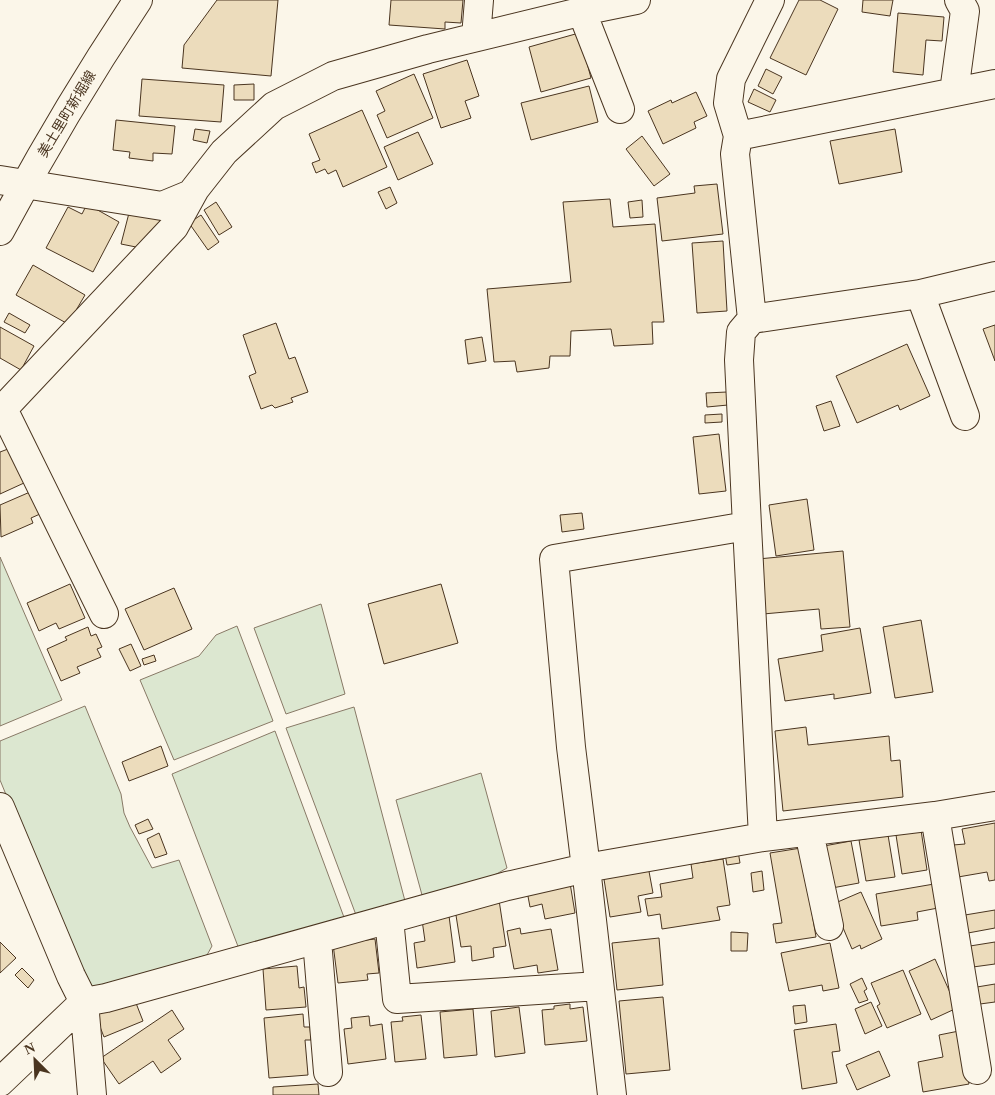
<svg xmlns="http://www.w3.org/2000/svg" width="995" height="1095" font-family="'Times New Roman','Noto Sans JP',serif">
<rect width="100%" height="100%" fill="#fbf6e9"/>
<!-- green -->
<path fill="#dce7d0" stroke="#887966" d="M0 557 62 700 0 726Z
M321 604 345 694 286 714 254 628Z
M237 626 273 721 174 760 140 680 199 656 216 635Z
M85 706 121 794 124 813 130 827 152 868 179 860 212 946 207 955 96 988 83 982 0 780V741Z
M354 707 405 901 356 915 286 728Z
M275 731 345 920 239 949 172 774Z
M481 773 507 868C483 883 451 892 422 895L396 800Z"/>
<!-- building -->
<path fill="#ecdcbc" stroke="#4a3520" d="M217 0H278L271 76 182 68 184 45Z
M391 0H463L461 23 445 22V29L389 25Z
M799 0H820L838 9 806 75 770 58Z
M863 0H893L890 16 862 12Z
M898 13 944 17 942 41 926 40 923 75 893 72Z
M579 33 591 78 541 92 529 47Z
M467 60 479 96 465 101 471 118 441 128 423 74Z
M766 69 782 77 773 94 758 86Z
M414 74 433 118 387 138 377 115 385 111 376 91Z
M142 79 224 85 221 122 139 116Z
M254 84V100H234V85Z
M589 86 598 122 531 140 521 103Z
M754 89 776 100 770 112 748 102Z
M696 92 707 116 694 122 696 128 663 144 648 111 671 100 672 103Z
M362 110 387 167 343 187 336 170 328 174 325 169 316 173 312 163 320 160 309 134Z
M116 120 175 126 172 154 153 153V161L129 158 130 152 113 150Z
M195 129 210 131 207 143 193 140Z
M895 129 902 172 839 184 830 141Z
M418 132 433 164 398 180 384 147Z
M642 136 670 174 654 186 626 149Z
M717 184 723 234 662 241 657 198 695 193 694 186Z
M390 187 397 203 386 209 378 192Z
M610 199 613 227 655 224 664 322H652L653 344 614 346 611 329 571 331 570 356H550L549 368 517 372 515 361 494 362 487 289 571 282 563 202Z
M642 200 643 217 630 218 628 202Z
M216 202 232 227 219 235 204 210Z
M87 204 119 222 93 272 46 248 68 207 82 214Z
M129 213 165 217 136 247 121 244Z
M201 215 219 242 208 250 189 223Z
M723 241 727 311 697 313 692 243Z
M33 265 85 295 68 324 16 295Z
M9 313 30 325 25 333 4 322Z
M276 323 289 359 295 357 308 392 291 398 293 402 275 408 272 405 261 409 249 376 256 373 243 335Z
M995 325V361L983 329Z
M0 327 34 346 21 370 0 358Z
M482 337 486 361 468 364 465 340Z
M907 344 930 396 900 410 898 405 857 423 836 376Z
M727 392 728 405 707 407 706 393Z
M831 401 840 426 824 431 816 406Z
M722 414V422L705 423V415Z
M719 434 726 491 699 494 693 437Z
M8 449 24 483 0 494V452Z
M30 492 40 514 31 518 33 523 1 537 0 505Z
M807 499 814 550 776 556 769 505Z
M582 513 584 529 562 532 560 515Z
M843 551 850 627 821 629 819 609 763 614 758 559Z
M70 584 85 618 59 629 56 623 39 631 27 603Z
M441 584 458 643 384 664 368 604Z
M174 588 192 629 144 650 125 609Z
M921 620 933 692 895 698 883 627Z
M88 627 91 636 96 634 102 647 97 649 101 657 77 667 80 673 61 681 47 649 67 640 65 637Z
M860 628 871 693 834 699V694L785 701 778 659 823 651 821 635Z
M131 644 141 666 130 671 119 649Z
M154 655 156 661 144 665 142 659Z
M806 727 808 745 889 736 891 761 900 760 903 797 783 811 775 731Z
M161 746 168 766 129 781 122 762Z
M148 819 153 829 139 834 135 825Z
M995 823V880L989 881 987 872 958 877 953 845 965 844 962 829Z
M921 830 927 870 902 874 896 835Z
M159 833 167 854 155 858 147 839Z
M888 835 895 877 866 881 859 840Z
M851 841 859 883 832 888 824 846Z
M801 848 816 937 776 943 773 924 782 923 770 853Z
M738 851 740 863 727 865 725 854Z
M723 859 730 905 717 907 720 920 662 929 660 914 648 916 645 899 662 897 660 884 693 878 691 864Z
M648 866 653 893 638 896 641 912 610 917 603 873Z
M762 871 764 890 753 892 751 873Z
M570 883 575 913 545 919 542 904 530 907 527 891Z
M934 884 938 908 917 912 918 920 881 926 876 894Z
M861 892 882 939 861 949 860 945 852 949 833 904Z
M499 900 506 946 493 948 494 957 472 961 471 946 461 947 455 909Z
M995 910V928L968 933 965 915Z
M449 916 455 962 417 968 414 943 425 941 422 920Z
M520 928 521 934 551 929 558 970 538 973 537 965 514 969 507 931Z
M731 932 748 933 747 951H731Z
M659 938 663 985 617 990 612 943Z
M375 939 379 973 367 974 368 980 338 983 333 944Z
M0 942 16 958 0 973Z
M995 942V964L973 967 970 946Z
M830 943 839 988 823 991 822 985 789 991 781 953Z
M935 959 957 1008 931 1020 909 971Z
M297 966 299 988 304 987 306 1007 266 1010 263 969Z
M22 968 34 980 28 988 15 975Z
M903 970 921 1014 887 1028 877 1006 880 1004 871 983Z
M862 978 867 989 864 991 868 1000 859 1003 850 984Z
M995 984V1002L980 1004 977 987Z
M663 997 670 1070 626 1074 619 1001Z
M134 998 143 1021 104 1037 95 1014Z
M871 1002 882 1026 865 1034 855 1009Z
M570 1004V1009L583 1007 587 1041 545 1045 542 1010 554 1009V1006Z
M805 1005 807 1022 795 1024 793 1006Z
M519 1007 525 1053 495 1057 491 1011Z
M473 1009 477 1055 444 1058 440 1012Z
M172 1010 184 1029 168 1040 181 1059 161 1073 153 1061 119 1084 101 1058Z
M303 1014 304 1027H310L311 1040H305L308 1075 269 1078 264 1018Z
M421 1015 426 1059 395 1062 391 1022 403 1021 402 1017Z
M369 1016 370 1026 382 1024 386 1059 348 1064 344 1029 352 1028 351 1018Z
M836 1024 840 1051 832 1052 837 1083 802 1089 794 1030Z
M959 1031 969 1084 923 1092 918 1062 943 1057 939 1035Z
M879 1051 890 1076 857 1090 846 1065Z
M318 1084 319 1095H273V1087Z"/>
<g fill="none" stroke-linecap="round" stroke-linejoin="round">
<!-- minor casing -->
<g stroke="#4a3520" stroke-width="30">
<path id="minor" d="M582 12 620 109
M476 37 479 0
M954 92 965 11 959 0
M738 136 995 84
M0 180 162 206 191 194 224 152 274 106 333 76 428 49 592 9 636 0
M920 294 965 416
M752 319 735 154 738 136 728 103 731 79 770 0
M3 409 104 614
M0 412 174 227 195 189
M747 526 763 837
M0 807 71 976 84 1002 92 1095
M935 816 977 1070
M809 832 829 926
M389 919 397 999 599 986
M317 940 328 1072
M0 1082 84 1002 106 998 507 886 586 868 763 837 935 816 995 806
M612 1095 586 868 571 747 554 559 747 526 739 360 741 332 752 319 920 294 995 276"/>
</g>
<!-- major casing -->
<g stroke="#4a3520" stroke-width="30">
<path id="major" d="M0 231C42 152 88 75 138 0"/>
</g>
<!-- minor -->
<use href="#minor" stroke="#fbf6e9" stroke-width="28"/>
<!-- major -->
<use href="#major" stroke="#fbf6e9" stroke-width="28"/>
</g>
<g text-anchor="middle" dominant-baseline="central" stroke-width="4" stroke-linejoin="round" paint-order="stroke">
<!-- street labels -->
<g font-size="14" fill="#4a3520" stroke="#fbf6e9">
<text transform="translate(67 114) rotate(-59)">美土里町新堀線</text>
</g>
</g>
<!-- north arrow -->
<g transform="translate(35 1060) rotate(336)" stroke="#fbf6e9" stroke-width="4" paint-order="stroke">
<path d="M0-4L9 19L0 12L-9 19Z" fill="#4a3520"/>
<text y="-8" font-size="14" font-weight="bold" text-anchor="middle" fill="#4a3520">N</text>
</g>
</svg>
